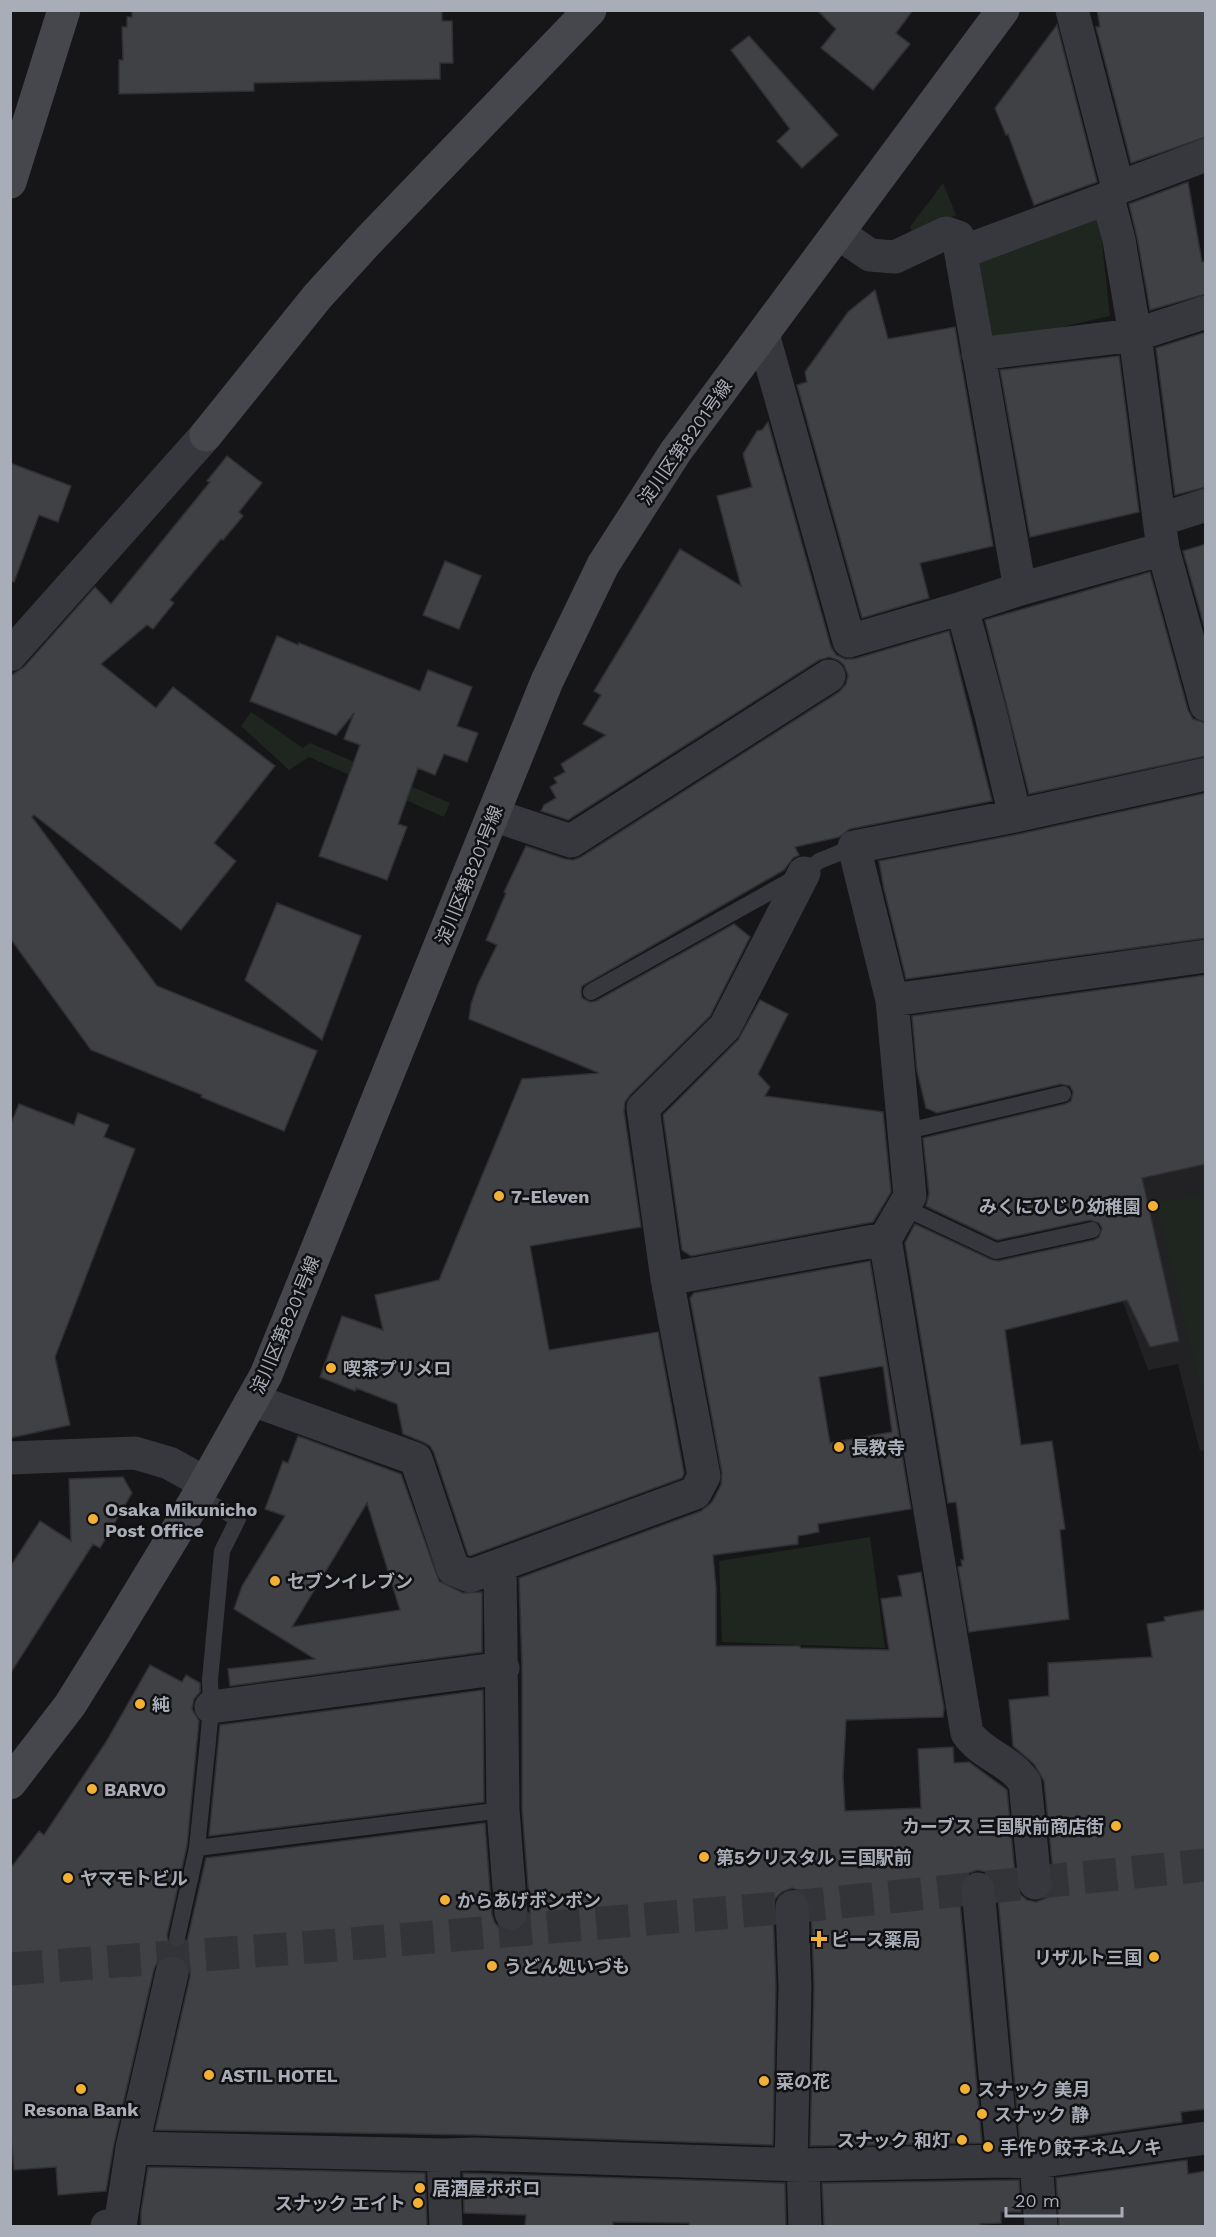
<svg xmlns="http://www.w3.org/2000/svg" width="1216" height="2237" font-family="'Work Sans','Noto Sans JP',sans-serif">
<rect width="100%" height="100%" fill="#161618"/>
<!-- built -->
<path fill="#222225" d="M1205 1083V1450L1200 1451 1178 1364 1148 1370 1123 1302 1078 1110Z"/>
<!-- green -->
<path fill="#1e261f" d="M943 183 956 215 914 235 910 227Z
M1099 215 1110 316 988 344 973 264Z
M251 712 303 748 310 743 450 803 444 817 309 757 289 770 241 726Z
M1190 1196 1205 1199 1206 1387 1201 1388 1156 1203Z
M870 1537 885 1648 722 1642 719 1561Z"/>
<!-- building -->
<path fill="#404145" stroke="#303034" stroke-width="1.5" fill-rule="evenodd" d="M141 10H437L442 12V21H452L453 63H440V79L254 83V91L119 94V60H123L122 27H127V17H132V11Z
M817 10H913L896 33 910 44 873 90 821 48 836 29Z
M1097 10H1206V137L1131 163 1096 27H1100Z
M1057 25 1097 182 1034 205 1008 134 1006 135 995 108Z
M749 36 838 135 802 168 777 141 790 129 731 50Z
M1188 182 1202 262 1206 261V294L1150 310 1137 237 1129 204Z
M875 290 888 339 955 327 993 546 920 563 929 598 862 618 797 385 807 382 805 372 848 312Z
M1206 332V487L1175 495 1156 348Z
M1119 356 1139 512 1030 537 1000 370Z
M768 422 831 647 836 655 845 659H854L949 631 992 801 850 829 839 837 795 847 799 855 793 858 784 870 582 986 581 991 582 998 590 1002 596 1001 734 924 750 937 710 1016 630 1095 625 1102 624 1111 641 1227 530 1246 549 1350 658 1332 684 1473 682 1478 470 1556 468 1555 434 1453 430 1446 423 1442 403 1434 397 1404 356 1388 355 1391 320 1377 342 1316 383 1330 375 1295 439 1280 522 1079 599 1073 469 1019 471 1004 478 984 497 945 486 940 506 893 504 892 526 846 565 859 573 860 581 857 839 692 846 684 848 675 844 665 838 660 829 657 819 660 568 820 541 811 544 805 556 798 550 787 557 783 554 778 565 772 561 764 606 735 583 724 601 695 594 691 680 549 741 586 717 496 752 487 743 454 757 431 762 430Z
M227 456 262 483 239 512 243 516 223 540 221 539 170 600 174 603 153 629 147 625 101 664 156 708 173 687 275 766 214 843 236 861 181 930 34 815 32 817 157 986 317 1051 284 1131 201 1097 202 1095 91 1050 10 938V676L24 667 95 587 111 604 210 482 207 481Z
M10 463 71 486 58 522 39 515 14 582 10 581Z
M1206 544V633L1183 551Z
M445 561 481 576 459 629 423 615Z
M1150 572 1188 710 1193 719 1206 723V756L1029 794 985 620Z
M277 636 298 645 299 643 420 691 428 670 472 687 457 726 478 733 467 762 444 754 435 775 418 768 398 824 407 827 387 880 319 856 360 745 344 739 354 713 336 735 250 701Z
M1206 793V938L906 979 884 889 879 861 1019 834Z
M277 903 361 936 322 1040 245 980Z
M1206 975V1164L1142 1178 1179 1341 1150 1347 1127 1300 1005 1330 1021 1445 1052 1441 1065 1529 1060 1530 1069 1619 969 1632 958 1567 962 1566 961 1560H964L956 1502 948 1503 905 1243 915 1224 992 1260 998 1261 1094 1240 1099 1237 1102 1228 1099 1223 1090 1220 997 1240 926 1206 929 1194 923 1138 1065 1104 1071 1101 1073 1092 1070 1086 1061 1084 937 1113 926 1108 917 1071 912 1016Z
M760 1000 788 1014 758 1074 770 1087 765 1096 883 1112 891 1192 873 1222 691 1256 682 1250 663 1115 738 1040Z
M19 1104 74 1125 78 1113 109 1125 104 1137 135 1149 55 1357 70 1425 10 1438V1126Z
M870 1261 911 1509 818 1524 819 1532 798 1536V1544L713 1555 716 1588V1646H800V1648L889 1650 881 1599 902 1596 898 1576 921 1572 944 1708 943 1717 846 1720 843 1777 845 1811 921 1808 918 1749 953 1747 954 1763 969 1762 1007 1790 1016 1885 1020 1894 1027 1900 1036 1902 1046 1898 1052 1891 1054 1882 1044 1781 1034 1764 1013 1746 1009 1700 1049 1696 1048 1663 1152 1657 1147 1624 1165 1621 1164 1617 1206 1610V2109L1181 2112 1182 2122 1035 2143H1020L997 1887 993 1878 986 1872 977 1870 967 1874 961 1882 959 1891 982 2143 810 2146 814 1987 811 1906 807 1897 801 1891 792 1888 782 1892 775 1899 773 1908 776 1987 773 2145 476 2135 155 2130 190 1977V1968L185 1960 176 1955H167L159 1960 154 1969 114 2144 106 2191 58 2195 56 2167 14 2170 10 2127V1869L39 1831 44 1835 106 1742 150 1665 182 1682 186 1675 200 1683V1692L194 1699 192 1709 199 1721 187 1846 167 1936 170 1946 181 1948 187 1941 206 1858 485 1823 492 1915 495 1923 502 1930 512 1932 521 1929 528 1922 530 1912 522 1809V1666L519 1578 701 1511 712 1502 721 1485 722 1473 690 1298 694 1293ZM883 1366 892 1432 830 1443 819 1377Z
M298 1436 401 1474 439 1581 463 1593 482 1592V1652L230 1686 228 1669 315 1659 234 1609 242 1586 285 1516 265 1509 283 1461 288 1463ZM367 1503 400 1610 292 1627Z
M123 1477 132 1493 100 1548 93 1544 10 1674V1567L40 1521 71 1541 69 1479Z
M483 1690 484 1802 209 1836 220 1725Z
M1187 2160 1188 2174 1206 2171V2226H1059L1056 2178Z
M148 2167 425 2173 427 2226H141V2212Z
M463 2173 785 2183 786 2226H689V2223L613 2222V2226H525L526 2215 464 2213Z
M1019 2180 1021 2212H1001V2223L980 2224 981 2226H824L822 2183Z"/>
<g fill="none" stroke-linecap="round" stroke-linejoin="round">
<!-- street-tunnel -->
<path stroke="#333438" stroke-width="33" stroke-dasharray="33 16" stroke-linecap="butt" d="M10 1969 325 1946 792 1907 1206 1865"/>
<!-- lane -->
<path stroke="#37383d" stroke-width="16" d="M591 992 804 873 819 861 854 847
M903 1132 1063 1094
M905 1208 996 1251 1092 1230
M197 1848 503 1810
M177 1938 197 1848 208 1741 211 1707 210 1680 222 1551 238 1519 198 1496"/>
<!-- street -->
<path stroke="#37383d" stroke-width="33" d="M1072 10 1118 188
M1206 155 1118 188 1108 198 1119 240 1135 335 1163 549 1206 705
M838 233 870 255 895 257 946 233 958 237 1020 589
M962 252 1108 198
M763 334 849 641 962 608 991 715 1015 816
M978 354 1135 335 1206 312
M1159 520 1206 505
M962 608 1020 589 1163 549
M10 655 206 435
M493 815 571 841 829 676
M892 1000 1206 956
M667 1279 885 1239
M253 1400 416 1459 453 1569 470 1576 695 1493 704 1476 667 1279 643 1108 725 1027 804 873
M10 1458 135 1453 169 1463 205 1483
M500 1566 503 1810 511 1913
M211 1707 503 1668
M1035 1883 1025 1783C1012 1761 982 1755 967 1733L885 1239 910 1196 892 1000 854 847 1015 816 1206 774
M978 1889 1003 2161
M132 2148 172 1973
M443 2155 446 2226
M1036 2162 1041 2226
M791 2164 795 1987 792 1907
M803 2165 805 2226
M107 2226H120L132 2148 443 2155 475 2154 803 2165 1003 2161 1036 2162 1206 2138"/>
<!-- secondary -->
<path stroke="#45474d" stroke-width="33" d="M10 182 64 10
M206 435 317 297 368 241 590 10
M10 1783 70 1705 116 1631 198 1496 266 1375 547 681 603 565 676 451 1003 10"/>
</g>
<!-- markers -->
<g fill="#f2b134" stroke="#111113" stroke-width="2">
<circle cx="499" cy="1196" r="6"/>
<circle cx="1153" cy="1206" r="6"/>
<circle cx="331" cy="1368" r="6"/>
<circle cx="839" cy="1447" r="6"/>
<circle cx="93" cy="1519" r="6"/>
<circle cx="275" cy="1581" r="6"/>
<circle cx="140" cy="1704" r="6"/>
<circle cx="92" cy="1789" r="6"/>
<circle cx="1116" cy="1826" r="6"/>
<circle cx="704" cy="1857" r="6"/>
<circle cx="68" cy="1878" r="6"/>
<circle cx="445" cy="1900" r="6"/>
<path d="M816 1930h6v6h6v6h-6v6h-6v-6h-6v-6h6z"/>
<circle cx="1154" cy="1957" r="6"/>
<circle cx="492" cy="1966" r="6"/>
<circle cx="209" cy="2075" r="6"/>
<circle cx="764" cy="2081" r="6"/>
<circle cx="81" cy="2089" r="6"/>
<circle cx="965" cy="2089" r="6"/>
<circle cx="982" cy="2114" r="6"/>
<circle cx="962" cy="2140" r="6"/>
<circle cx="988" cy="2147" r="6"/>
<circle cx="420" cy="2188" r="6"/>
<circle cx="418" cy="2203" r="6"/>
</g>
<g text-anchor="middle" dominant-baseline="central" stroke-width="5" stroke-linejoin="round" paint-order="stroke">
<!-- street labels -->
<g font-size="18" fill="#a8adb8" stroke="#111113">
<text transform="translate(685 442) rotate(-55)">淀川区第8201号線</text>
<text transform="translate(469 875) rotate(-68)">淀川区第8201号線</text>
<text transform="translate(285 1325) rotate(-67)">淀川区第8201号線</text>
</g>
<!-- poi labels -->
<g font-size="18" font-weight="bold" fill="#a8adb8" stroke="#111113" text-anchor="start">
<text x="511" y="1196">7-Eleven</text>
<text x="1141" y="1206" text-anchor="end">みくにひじり幼稚園</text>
<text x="343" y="1368">喫茶プリメロ</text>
<text x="851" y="1447">長教寺</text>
<text x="105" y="1509">Osaka Mikunicho<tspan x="105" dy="21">Post Office</tspan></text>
<text x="287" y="1581">セブンイレブン</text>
<text x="152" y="1704">純</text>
<text x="104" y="1789">BARVO</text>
<text x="1104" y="1826" text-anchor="end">カーブス 三国駅前商店街</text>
<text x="716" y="1857">第5クリスタル 三国駅前</text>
<text x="80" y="1878">ヤマモトビル</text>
<text x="457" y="1900">からあげボンボン</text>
<text x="831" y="1939">ピース薬局</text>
<text x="1142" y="1957" text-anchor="end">リザルト三国</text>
<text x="504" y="1966">うどん処いづも</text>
<text x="221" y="2075">ASTIL HOTEL</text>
<text x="776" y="2081">菜の花</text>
<text x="977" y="2089">スナック 美月</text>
<text x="81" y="2109" text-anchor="middle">Resona Bank</text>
<text x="994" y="2114">スナック 静</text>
<text x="950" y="2140" text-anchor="end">スナック 和灯</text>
<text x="1000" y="2147">手作り餃子ネムノキ</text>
<text x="432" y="2188">居酒屋ポポロ</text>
<text x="406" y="2203" text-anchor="end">スナック エイト</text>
</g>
</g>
<!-- border -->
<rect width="1216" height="2237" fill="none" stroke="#a8adb8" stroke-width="24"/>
<!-- scale -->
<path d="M1006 2207v9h116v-9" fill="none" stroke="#a8adb8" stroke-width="3"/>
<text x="1015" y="2207" font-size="18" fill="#a8adb8" stroke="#111113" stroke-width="4.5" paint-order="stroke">20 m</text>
</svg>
